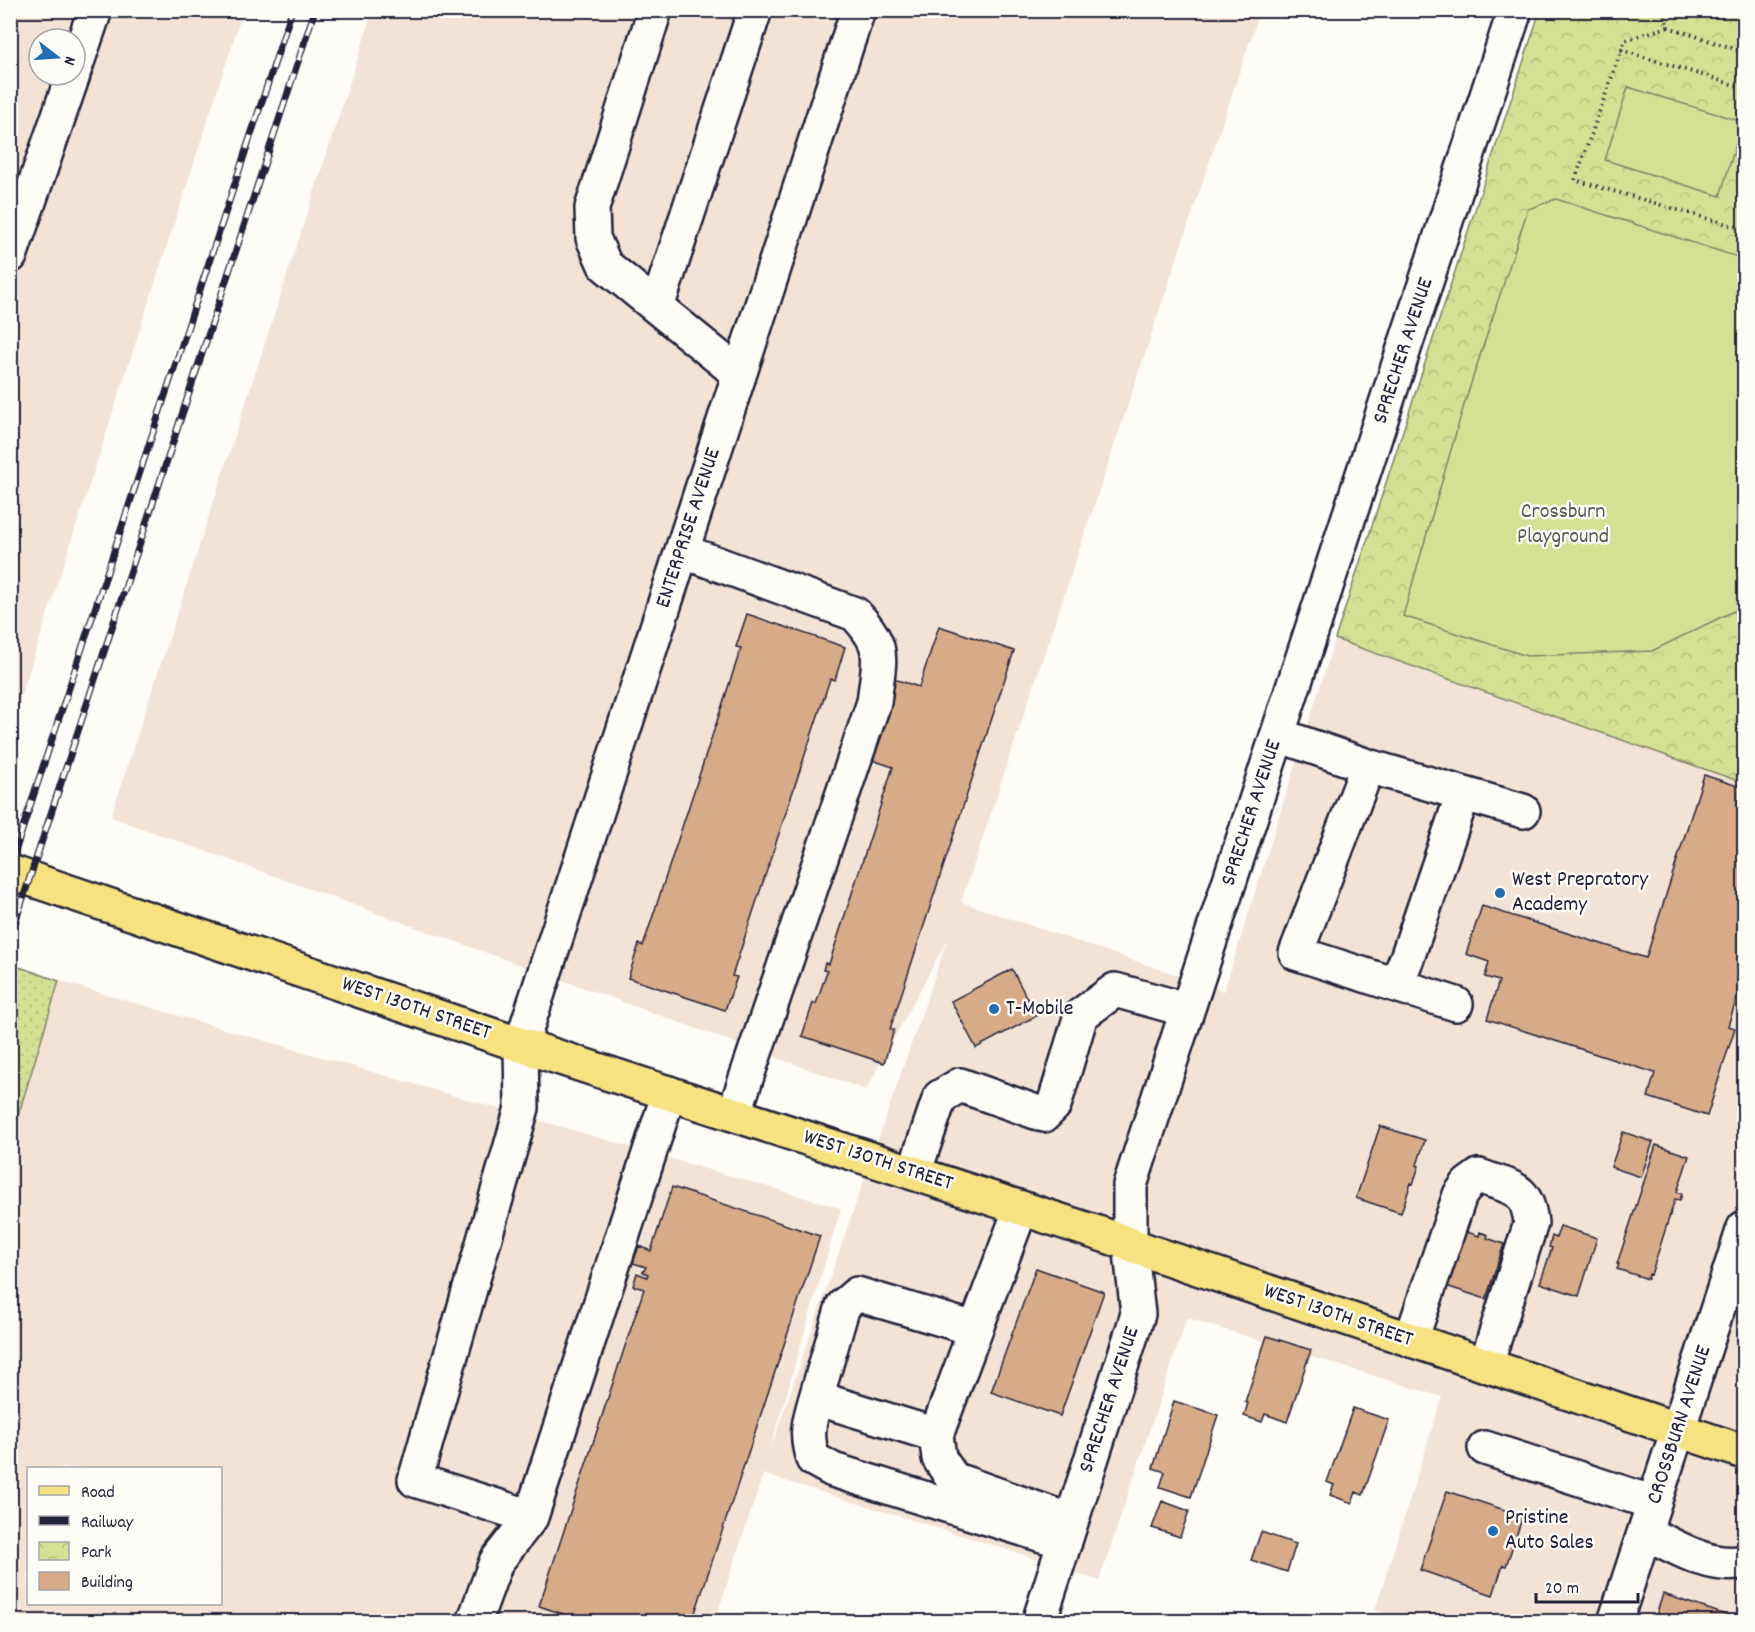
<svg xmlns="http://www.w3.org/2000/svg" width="1755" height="1632" font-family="Dekko,sans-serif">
<defs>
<pattern id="grass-dots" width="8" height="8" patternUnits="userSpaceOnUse" patternTransform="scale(1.5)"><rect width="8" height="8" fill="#d4e194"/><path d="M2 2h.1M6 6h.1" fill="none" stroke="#b6c180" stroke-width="1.8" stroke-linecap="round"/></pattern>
<pattern id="park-crowns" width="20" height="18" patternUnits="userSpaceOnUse" patternTransform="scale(1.5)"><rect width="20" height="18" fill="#d4e194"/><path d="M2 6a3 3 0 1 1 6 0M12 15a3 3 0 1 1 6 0" fill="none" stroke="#b6c180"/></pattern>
</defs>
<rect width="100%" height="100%" fill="#fdfcf7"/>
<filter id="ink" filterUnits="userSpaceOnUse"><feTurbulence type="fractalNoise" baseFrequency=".0167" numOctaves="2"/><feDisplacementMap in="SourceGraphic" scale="12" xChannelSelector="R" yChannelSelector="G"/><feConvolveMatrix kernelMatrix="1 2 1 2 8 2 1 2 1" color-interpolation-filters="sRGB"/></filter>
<g filter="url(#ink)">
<!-- built -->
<path fill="#f2e3d6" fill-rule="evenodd" d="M11 11H243L11 727ZM39 39H75V75H39Z
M373 11H1260L961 902 1224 991 1335 639 1744 783V1153L1741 1166 1744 1167V1621L1407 1622 1375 1610 1442 1397 1187 1318 1099 1581 1021 1554 763 1474 715 1621 11 1622V1139L59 981 841 1208 768 1457 948 938 866 1090 111 817ZM28 1468H220V1604H28Z"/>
<!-- grass -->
<path fill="url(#grass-dots)" stroke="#7b8268" stroke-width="1.5" d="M11 964 59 981 11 1139 10 964Z"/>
<!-- park -->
<path fill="url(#park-crowns)" stroke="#7b8268" stroke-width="1.5" d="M1540 11H1744V783L1335 639Z"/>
<!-- pitch -->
<path fill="#d4e194" stroke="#7b8268" stroke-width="1.5" d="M1628 87 1743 122 1720 196 1605 160Z
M1556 199 1744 259V606L1652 651 1527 656 1403 616 1464 405 1528 209Z"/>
<!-- building -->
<path fill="#d7aa88" stroke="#22223b" stroke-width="1.5" d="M747 614 845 647 835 680 830 679 732 976 737 977 725 1010 628 978 639 944 643 946 741 648 736 647Z
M939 626 1014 651 890 1029 894 1030 884 1063 802 1036 813 1003 816 1004 827 971 823 970 825 963 829 964 893 767 866 758 891 678 919 687Z
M1704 775 1744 788V975L1728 1026 1735 1028 1707 1116 1648 1097 1655 1073 1487 1019 1499 981 1485 977 1489 962 1466 954 1482 906 1646 958Z
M1012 969 1036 1016 976 1048 951 1001Z
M1380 1126 1425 1140 1417 1165 1419 1166 1413 1184 1411 1183 1401 1213 1356 1198Z
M1623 1132 1653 1142 1641 1177 1611 1167Z
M1656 1145 1689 1156 1677 1192 1682 1194 1680 1200 1675 1199 1651 1275 1649 1274 1648 1279 1617 1269 1619 1264H1617Z
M672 1187 820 1236 692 1622H587L539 1606 644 1289 633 1286 637 1273 647 1277 648 1274 643 1272 646 1267 633 1263 639 1246 651 1251Z
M1560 1226 1597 1238 1579 1296 1540 1283 1552 1248 1549 1247 1552 1236 1556 1238Z
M1461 1230 1479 1236 1480 1232 1488 1235 1487 1238 1504 1244 1486 1299 1443 1285Z
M1036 1268 1104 1292 1060 1416 991 1392Z
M1267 1336 1311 1350 1287 1422 1265 1414 1262 1422 1244 1416 1248 1403 1245 1402Z
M1174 1401 1218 1415 1191 1497 1160 1487 1165 1472 1153 1468Z
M1353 1408 1389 1420 1363 1495 1356 1492 1352 1503 1330 1495 1334 1485 1327 1482Z
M1447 1491 1523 1516 1506 1566 1503 1565 1493 1595 1420 1570Z
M1162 1501 1189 1511 1180 1537 1152 1528Z
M1261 1532 1296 1544 1287 1572 1251 1560Z
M1663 1594 1744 1621V1622H1654Z"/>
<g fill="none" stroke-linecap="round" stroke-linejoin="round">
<!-- minor casing -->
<g stroke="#22223b" stroke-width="38">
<path id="minor" d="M655 10 592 208 593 238 605 265 739 374
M75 68 95 10
M10 256 73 75
M657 307 755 10
M682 551 855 614C887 648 879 658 874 702L734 1114
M1278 735 1368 766 1523 811
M1368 766 1296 953 1396 985 1407 958 1463 794
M1396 985 1456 1004
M914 1173 940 1097 960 1085 1044 1115 1054 1105 1081 1015 1115 990 1187 1010
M1021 1208 936 1435 939 1458 953 1479 1071 1521
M1411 1340 1460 1195 1468 1184 1479 1176C1510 1188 1527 1185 1531 1223L1486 1365
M816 1398C809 1422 805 1434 813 1459L833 1470 1065 1542
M936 1435 816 1398 843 1306 857 1294 975 1329
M1485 1448 1654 1503
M531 1517 415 1480 522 1108 521 1045 858 10
M1645 1532C1674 1546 1711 1570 1744 1562
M474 1622 496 1562 531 1517 669 1093
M1039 1622 1138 1314 1130 1244V1185L1515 10
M1615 1622 1744 1228"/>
</g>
<!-- major casing -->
<g stroke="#22223b" stroke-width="38">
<path id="major" d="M10 872 521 1045 1113 1238 1150 1252 1744 1452"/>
</g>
<!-- path -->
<path stroke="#22223b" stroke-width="4" stroke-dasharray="1.5 4.5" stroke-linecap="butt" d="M1662 10 1668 27 1744 52
M1668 27 1625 40 1575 180 1744 229
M1621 50 1744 88"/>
<!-- minor -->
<use href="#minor" stroke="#fdfcf7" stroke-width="33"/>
<!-- major -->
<use href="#major" stroke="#f6e281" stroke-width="33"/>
<!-- rail casing -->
<g stroke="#22223b" stroke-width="7">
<path id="rail" d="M10 867 292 10
M10 938 315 10"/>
</g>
<!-- rail -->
<use href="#rail" stroke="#fdfcf7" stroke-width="4.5" stroke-dasharray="14" stroke-linecap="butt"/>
</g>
</g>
<!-- markers -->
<g fill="#1f6fb2" stroke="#fdfcf7" stroke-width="2">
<circle cx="1500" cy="893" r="6"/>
<circle cx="994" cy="1009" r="6"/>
<circle cx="1493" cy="1531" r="6"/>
</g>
<g text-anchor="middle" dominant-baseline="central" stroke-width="5" stroke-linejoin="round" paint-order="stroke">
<!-- street labels -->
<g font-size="22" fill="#22223b" stroke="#fdfcf7">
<text transform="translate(1404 351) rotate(-72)">SPRECHER AVENUE</text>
<text transform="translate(689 528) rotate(-72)">ENTERPRISE AVENUE</text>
<text transform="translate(1252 813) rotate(-72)">SPRECHER AVENUE</text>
<text transform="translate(416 1009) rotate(19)">WEST 130TH STREET</text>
<text transform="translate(878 1161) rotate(18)">WEST 130TH STREET</text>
<text transform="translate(1338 1316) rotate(19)">WEST 130TH STREET</text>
<text transform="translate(1110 1400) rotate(-72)">SPRECHER AVENUE</text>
<text transform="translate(1680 1425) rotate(-72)">CROSSBURN AVENUE</text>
</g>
<!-- park labels -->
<g font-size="22" fill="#575b56" stroke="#fdfcf7">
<text x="1563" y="512">Crossburn<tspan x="1563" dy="25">Playground</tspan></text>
</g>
<!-- poi labels -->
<g font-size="22" fill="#22223b" stroke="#fdfcf7" text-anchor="start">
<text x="1512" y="880">West Prepratory<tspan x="1512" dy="25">Academy</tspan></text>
<text x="1006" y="1009">T-Mobile</text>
<text x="1505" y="1518">Pristine<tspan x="1505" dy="25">Auto Sales</tspan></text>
</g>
</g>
<!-- margin -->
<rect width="1755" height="1632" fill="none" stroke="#fdfcf7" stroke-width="36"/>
<rect x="18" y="18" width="1719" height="1596" fill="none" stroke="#22223b" stroke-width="2" filter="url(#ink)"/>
<!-- legend -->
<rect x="27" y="1467" width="195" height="138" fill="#fdfcf7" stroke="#a5a5ac" stroke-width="1.5"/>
<rect x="39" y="1486" width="30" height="9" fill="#f6e281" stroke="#a5a5ac" stroke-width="1.5"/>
<text x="81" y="1497" font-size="18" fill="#22223b">Road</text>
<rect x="39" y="1516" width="30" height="9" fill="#22223b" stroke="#a5a5ac" stroke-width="1.5"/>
<text x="81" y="1527" font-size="18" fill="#22223b">Railway</text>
<rect x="39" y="1542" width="30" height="18" fill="url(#park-crowns)" stroke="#a5a5ac" stroke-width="1.5"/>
<text x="81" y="1557" font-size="18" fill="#22223b">Park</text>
<rect x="39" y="1572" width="30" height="18" fill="#d7aa88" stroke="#a5a5ac" stroke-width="1.5"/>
<text x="81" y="1587" font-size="18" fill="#22223b">Building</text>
<!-- north arrow -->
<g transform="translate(57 57) rotate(107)"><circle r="28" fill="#fdfcf7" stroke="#a5a5ac" stroke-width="1.5"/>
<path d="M0-4.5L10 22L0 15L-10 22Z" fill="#1f6fb2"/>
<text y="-9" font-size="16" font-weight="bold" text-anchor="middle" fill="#22223b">N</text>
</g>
<!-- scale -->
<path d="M1536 1593v9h102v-9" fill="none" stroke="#22223b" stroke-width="3"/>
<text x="1545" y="1593" font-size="18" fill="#22223b" stroke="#fdfcf7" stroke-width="4.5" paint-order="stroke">20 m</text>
</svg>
